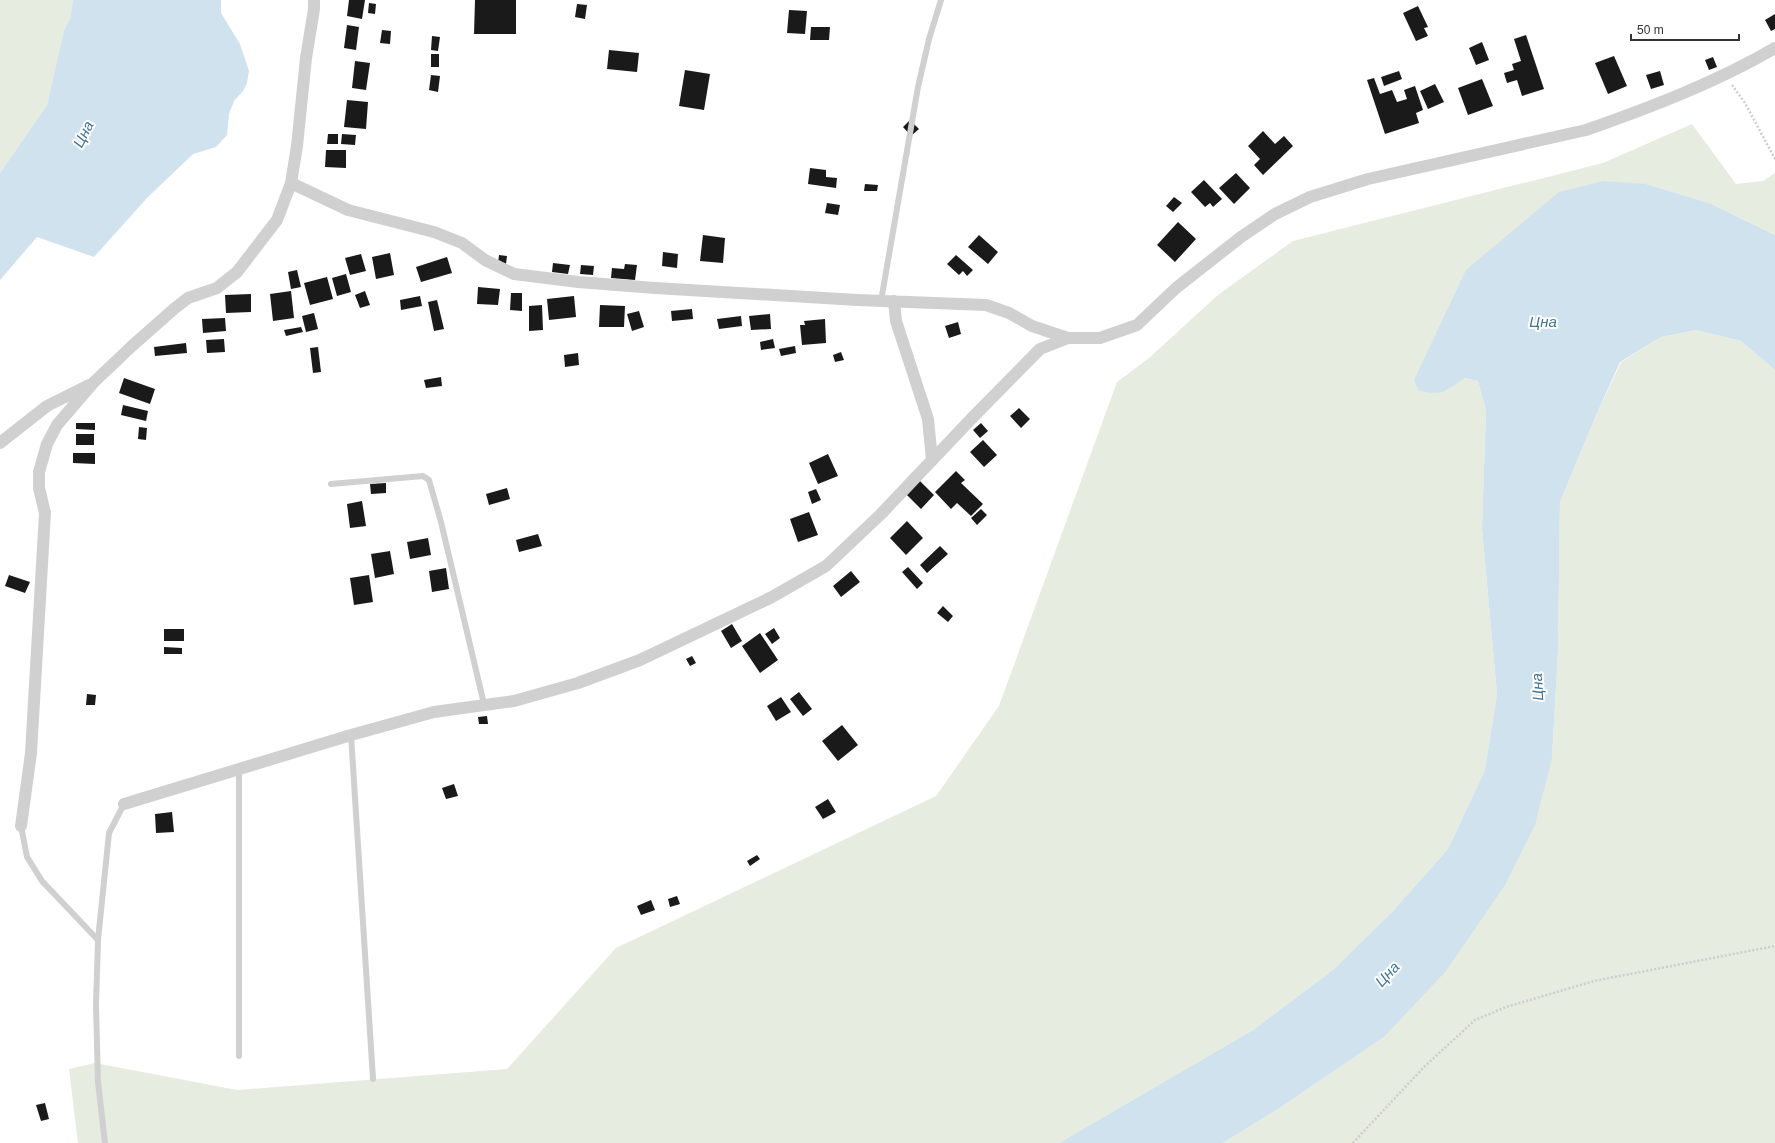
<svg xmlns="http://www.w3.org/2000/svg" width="1775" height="1143" font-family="Helvetica,sans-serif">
<rect width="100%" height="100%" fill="#fff"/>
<!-- green -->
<path fill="#e6ecdf" d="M0 0H73L70 19 64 30 47 105 0 173Z
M1692 124 1736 184 1763 181 1775 173V235L1709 203 1646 184 1446 391 1465 378 1478 381 1486 410 1482 528 1497 694 1485 770 1448 849 1393 911 1333 970 1253 1030 1059 1143H78L69 1069 95 1063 237 1090 507 1069 616 948 936 796 999 706 1117 382 1149 358 1218 295 1293 241 1603 163Z
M1696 330 1741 341 1775 370V1143H1223L1281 1107 1384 1037 1552 758 1558 651 1560 502 1594 420 1621 362 1661 337Z"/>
<!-- water -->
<path fill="#cfe2ee" d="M73 0H221V13L240 44 249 71 247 83 243 91 234 101 229 114 227 135 216 147 193 154 147 198 94 257 37 237 0 280V173L47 105 64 30 70 19Z
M1604 181 1646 184 1709 203 1775 235V370L1741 341 1696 330 1661 337 1620 362 1594 420 1560 502 1558 651 1552 758 1535 825 1505 885 1446 971 1384 1037 1281 1107 1223 1143H1059L1253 1030 1333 970 1393 911 1448 849 1485 770 1497 694 1482 528 1486 410 1478 381 1465 378C1446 391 1441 397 1418 390L1414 380 1466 270 1559 192Z"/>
<!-- building -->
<path fill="#1a1a1a" d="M349 0H365L362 19 347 16Z
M475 0H516V34H474Z
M369 3 376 4 375 14 368 13Z
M577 4 587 5 585 19 575 17Z
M1418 6 1428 27 1424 28 1428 36 1416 41 1403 13Z
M789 10 807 11 805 34 787 33Z
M1775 14V29L1771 31 1765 20Z
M347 25 359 27 356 50 344 48Z
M811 27H830L829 40H810Z
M382 30 391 31 390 44 380 43Z
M1526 35 1544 89 1522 96 1517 80 1507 83 1504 73 1514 70 1512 64 1521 61 1514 39Z
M432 36 440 37 438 51 431 50Z
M1482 42 1489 60 1476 65 1469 48Z
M609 50 639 53 637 72 607 69Z
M431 54H439V67H431Z
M1614 56 1627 86 1608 94 1595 63Z
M1713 57 1717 67 1709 70 1705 60Z
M355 61 370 63 366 90 352 88Z
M685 70 710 74 704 110 679 106Z
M1399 71 1402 79 1384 86 1381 77Z
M1660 71 1664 85 1651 89 1646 75Z
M431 75 440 76 438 92 429 90Z
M1374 78 1380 94 1392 90 1397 102 1407 99 1404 90 1415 86 1423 110 1416 113 1419 123 1385 134 1367 80Z
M1482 79 1493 106 1468 115 1458 88Z
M1435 84 1444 102 1428 109 1420 91Z
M347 100 368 102 366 129 344 127Z
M910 120 919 129 911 136 903 127Z
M1263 131 1275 144 1284 136 1293 146 1263 175 1254 165 1260 159 1248 146Z
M328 134H338V144H327Z
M342 134 356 135 355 145 341 144Z
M326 150H346V168L325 167Z
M810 168 826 170V177L837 178 836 188 808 184Z
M1236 173 1250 188 1234 204 1219 188Z
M1204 180 1222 199 1213 207 1210 203 1205 207 1191 192Z
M865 184 878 185 877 191H864Z
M1174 197 1182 203 1173 212 1166 206Z
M827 203 840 205 838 215 825 213Z
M1178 222 1196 239 1175 262 1157 245Z
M703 235 725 238 723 263 700 261Z
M979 235 998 252 988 264 968 247Z
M663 252 678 254 677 268 662 266Z
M390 253 394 275 376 279 372 257Z
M361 254 366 271 350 275 345 258Z
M499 255 507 256 506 264 498 263Z
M956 255 973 270 967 276 963 271 959 275 947 264Z
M447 257 452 273 421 282 416 267Z
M553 263 570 265 568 274 552 272Z
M625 264 637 265 635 280 611 278 612 268 624 269Z
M581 265 594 266 593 275 580 274Z
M297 270 301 287 291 289 288 272Z
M346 274 351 292 337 296 332 278Z
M327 277 333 299 310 305 304 283Z
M478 287 500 289 498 305 477 304Z
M291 291 294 318 273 321 270 294Z
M365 291 370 305 360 308 355 295Z
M511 293H522V311L510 310Z
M251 294V312L226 313 225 295Z
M420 296 422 306 401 310 400 300Z
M574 296 576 317 549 320 547 299Z
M437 300 444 329 434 331 428 302Z
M542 305 543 330 529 331V306Z
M600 305 625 306 624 327H599Z
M692 309 693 319 672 321 671 311Z
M639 311 644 327 632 331 627 314Z
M314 313 318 329 306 332 302 316Z
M770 314 771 329 751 330 749 316Z
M741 316 742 326 719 329 717 319Z
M225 318 226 331 203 333 202 319Z
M825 319 826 343 802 345 800 325H805L804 321Z
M958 322 961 334 949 338 945 326Z
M301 327 303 332 286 336 284 330Z
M224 339 225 352 207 353 206 340Z
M773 339 775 348 761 350 760 342Z
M186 343 187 353 155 356 154 347Z
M795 346 796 353 781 356 779 349Z
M318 347 321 372 313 373 310 348Z
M841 352 844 360 835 362 833 355Z
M578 353 579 365 565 367 564 355Z
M441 377 442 386 426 388 424 380Z
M124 378 155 389 150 404 119 393Z
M123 405 148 411 146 421 121 415Z
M1019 408 1030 419 1021 428 1010 416Z
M76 423H95V430L76 429Z
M981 423 988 431 980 438 973 430Z
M139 427 147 428 146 440 138 439Z
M76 434H94V445H76Z
M983 440 997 455 984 467 970 452Z
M73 453H95V464L73 463Z
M828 454 838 476 818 484 809 463Z
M956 471 965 480 961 483 983 504 971 516 957 503 951 509 935 492Z
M919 480 934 495 921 509 906 494Z
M386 483V493L371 494 370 484Z
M507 488 510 499 489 505 486 494Z
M816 489 821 500 812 504 808 492Z
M362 501 366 526 350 528 347 504Z
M981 509 987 515 977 525 971 518Z
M809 512 818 535 798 542 790 519Z
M907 521 923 538 906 555 890 538Z
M538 534 542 546 519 552 516 540Z
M428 538 431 555 410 559 407 542Z
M940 546 948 554 927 573 920 565Z
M390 551 394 574 375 578 371 554Z
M908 567 923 583 917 589 902 572Z
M446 568 449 589 432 592 429 571Z
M851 571 860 582 841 597 833 586Z
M9 575 30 582 25 593 5 586Z
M369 575 373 602 354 605 350 578Z
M943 606 953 616 948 622 937 613Z
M732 624 742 641 731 648 721 631Z
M774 628 780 638 772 644 765 634Z
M164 629H184V641H164Z
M760 633 778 660 760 673 742 646Z
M164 647 182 648V654H164Z
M692 656 696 663 690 666 686 659Z
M799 692 812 709 803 716 790 699Z
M87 694 96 695 95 705H86Z
M781 697 791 712 776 721 767 706Z
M487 716 488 724H479L478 717Z
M842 725 858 745 838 761 822 741Z
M454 784 458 796 446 799 442 788Z
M828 799 836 812 823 819 815 807Z
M172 812 174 832 156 833 155 814Z
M757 855 760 859 750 866 747 861Z
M677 896 680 904 670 907 668 899Z
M651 900 655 910 641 915 637 906Z
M45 1103 49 1119 41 1121 36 1105Z"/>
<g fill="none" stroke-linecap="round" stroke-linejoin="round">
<!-- path -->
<path stroke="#cdcdcd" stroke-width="2.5" stroke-dasharray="2 2" stroke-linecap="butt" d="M1732 85 1745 103 1775 159
M1353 1143 1423 1068 1475 1020 1506 1007 1594 981 1775 946"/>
<!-- service -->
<path stroke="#d0d0d0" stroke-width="6" d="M881 301 918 87 929 39 941 0
M331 484 423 476 429 480 441 522 484 704
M351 735 373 1079
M239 769V1056
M21 826 27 857 42 881 98 940
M105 1143 98 1082 96 1005 98 940 109 833 124 804"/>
<!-- minor -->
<path stroke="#d0d0d0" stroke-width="12" d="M291 183 348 210 434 232 462 243 485 260 514 274 578 282 655 288 857 300 986 305 1009 313 1032 326 1068 338H1100L1137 325 1176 288 1241 237 1275 214 1310 197 1368 179 1586 130C1649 108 1717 82 1775 48
M894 301 896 321 928 419 932 460
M0 443 47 406 89 385
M124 804 351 735 434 712 514 701 578 683 640 660 772 597 826 566 881 514 974 416 1040 349 1068 338
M21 826 31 753 45 513 39 488V472L47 444 57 425 93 383 132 346 175 308 188 298 217 288 237 272 277 220 291 183 297 146 306 58 314 9V0"/>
</g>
<g text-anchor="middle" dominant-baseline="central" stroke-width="4" stroke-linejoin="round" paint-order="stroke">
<!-- water labels -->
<g font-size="15" font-style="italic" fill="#3f7597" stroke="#fff">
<text transform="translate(83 134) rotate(-63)">Цна</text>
<text x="1543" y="321">Цна</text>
<text transform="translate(1537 687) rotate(-93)">Цна</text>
<text transform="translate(1387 974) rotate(-47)">Цна</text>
</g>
</g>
<!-- scale -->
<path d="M1631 34v6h108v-6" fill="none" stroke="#333333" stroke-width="2"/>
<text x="1637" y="34" font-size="12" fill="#333333" stroke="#ffffff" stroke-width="3" paint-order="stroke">50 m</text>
</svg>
